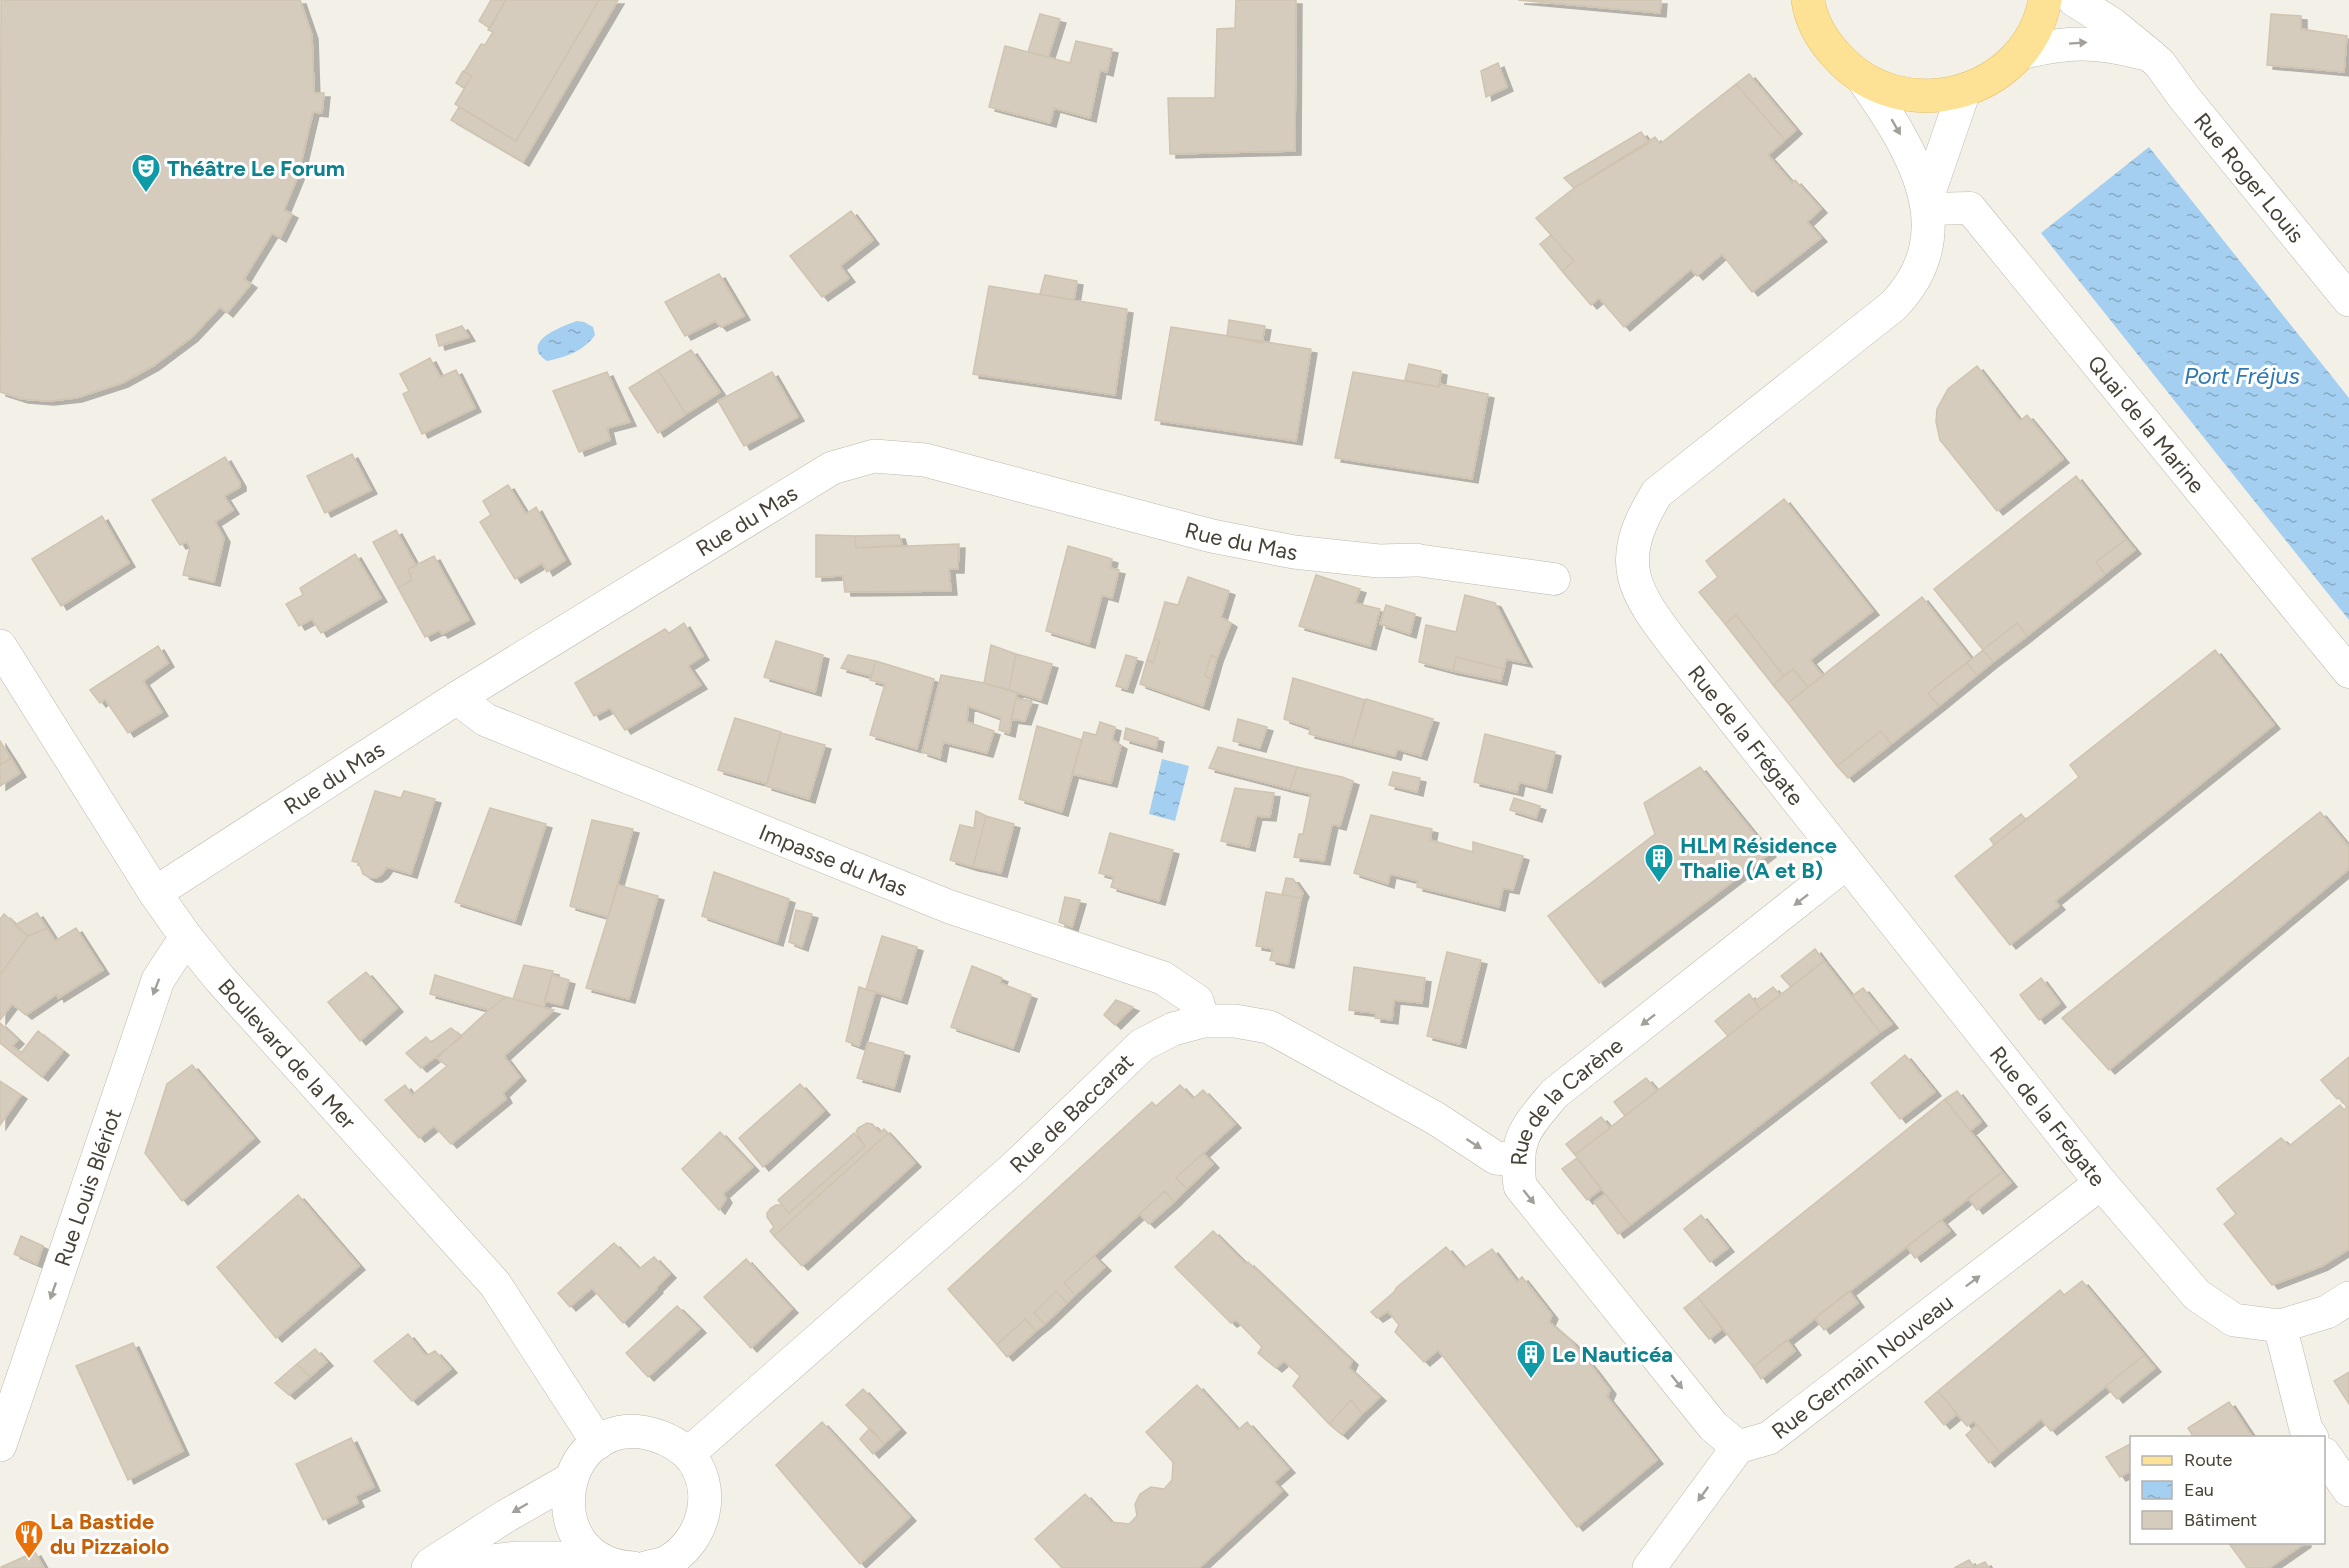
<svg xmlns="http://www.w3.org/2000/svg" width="2349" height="1568" font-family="Figtree,sans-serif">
<defs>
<pattern id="water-ripples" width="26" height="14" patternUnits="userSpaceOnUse" patternTransform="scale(1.5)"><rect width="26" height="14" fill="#a4cff0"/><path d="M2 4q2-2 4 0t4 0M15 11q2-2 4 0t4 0" fill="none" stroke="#87aac3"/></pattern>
<filter id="shadow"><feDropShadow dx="6" dy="4" stdDeviation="0" flood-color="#0004"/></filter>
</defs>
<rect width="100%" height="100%" fill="#f3f0e7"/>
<!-- water -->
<path fill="url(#water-ripples)" d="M2149 147 2349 398V620L2041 233Z
M577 321 584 322 593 327 595 335C584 351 566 357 547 361 518 342 563 326 577 321Z
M1162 759 1189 766 1175 821 1149 814Z"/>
<!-- building -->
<path fill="#d5ccbd" stroke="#d0c4b0" stroke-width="1.5" filter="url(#shadow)" d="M1 0H300L312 35 314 93H324L322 113 313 112 298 176 284 210 292 214 280 238 272 233 244 279 251 284 227 313 220 307 192 337 153 366 122 383 76 398 48 401 22 399 0 392Z
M491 0H506L490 28 479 21Z
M506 0H599L516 141 455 104 472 76 464 72 481 44 485 45 493 32 488 30Z
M599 0H618L523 162 451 120 459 107 516 141Z
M1236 0H1296L1295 151 1170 154 1168 98H1215L1217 29 1235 28Z
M1518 0H1661L1660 13Z
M1040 14 1060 19 1048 57 1028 52Z
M2271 14 2301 16V29L2347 36 2344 72 2267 65Z
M1076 41 1112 49 1107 72 1100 70 1090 118 1054 108 1050 123 989 107 1005 46 1070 63Z
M1498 63 1507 87 1486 97 1481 71Z
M463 71 472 76 464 88 456 83Z
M1749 74 1796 130 1785 140 1736 84Z
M1736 84 1785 140 1768 155 1792 183 1795 180 1821 209 1807 222 1821 238 1752 292 1722 254 1697 276 1691 269 1624 327 1599 298 1591 305 1562 271 1574 261 1536 218 1574 188 1655 137 1660 144Z
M1641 132 1649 143 1574 188 1564 178Z
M851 211 873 240 840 266 849 278 822 297 790 256Z
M1551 235 1574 261 1562 271 1540 244Z
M719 274 744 316 721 327 715 321 685 336 665 302Z
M1045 275 1077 281 1074 300 1040 294Z
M989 286 1127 309 1115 395 973 374Z
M1229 320 1265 326 1262 343 1227 336Z
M462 326 469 337 439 346 436 335Z
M1171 327 1311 349 1296 441 1155 420Z
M691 350 720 392 686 414 658 370Z
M430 358 440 377 456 370 475 408 422 434 403 394 409 391 400 374Z
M1409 364 1441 371 1439 387 1405 380Z
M1977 366 2020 421 2027 415 2063 459 1997 511 1940 440 1936 422 1937 409 1948 389Z
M658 370 686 414 658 433 629 388Z
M607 372 630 422 607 428 610 440 579 452 553 391Z
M772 372 798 417 744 446 718 401Z
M1353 372 1439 387V384L1488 394 1472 479 1335 458Z
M352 454 371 490 325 513 307 476Z
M225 457 240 483V487L224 496 233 510 215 522 224 538 214 582 183 575 190 547 187 542 180 545 152 500Z
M2076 476 2126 539 2096 562 2105 574 2027 636 2017 623 1983 650 1934 589Z
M508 485 526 514 536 507 565 560 547 572 542 563 515 579 480 522 491 515 483 501Z
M1784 499 1873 611 1810 660 1823 676 1808 687 1793 669 1784 676 1736 615 1725 624 1699 592 1718 577 1706 561Z
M102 516 129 563 61 606 32 559Z
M396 530 416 566 408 569 412 580 398 588 373 542Z
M816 535 855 536 856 548 959 544 958 569H949L951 591 845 592 843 576 816 577Z
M899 535 902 545 856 548 855 536Z
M2126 539 2135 550 2105 574 2096 562Z
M1068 546 1112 559 1110 568 1119 570 1112 598 1102 595 1089 644 1046 631Z
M355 554 381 598 321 633 312 619 299 626 286 604 303 595 300 588Z
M434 556 469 620 442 634 439 630 425 637 398 588 412 580 408 569Z
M1316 575 1360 589 1355 603 1380 609 1370 646 1299 626Z
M1188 577 1229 591 1221 617 1231 623 1217 658 1211 655 1205 676 1211 679 1203 706 1140 684 1147 660 1153 663 1160 640 1154 639 1165 602 1178 605Z
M1465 595 1495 603 1526 663 1506 659 1504 669 1456 657 1453 671 1419 662 1426 625 1456 632Z
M1922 597 1971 659 1928 693 1939 706 1891 744 1881 731 1837 766 1788 703Z
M1386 605 1415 614 1410 634 1380 624Z
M1736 615 1784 676 1773 685 1725 624Z
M684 623 703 656 688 666 701 685 625 730 610 708 594 716 575 683 665 629 669 633Z
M2017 623 2027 636 1993 662 1983 650Z
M1154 639 1160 640 1153 663 1147 660Z
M776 641 823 655 815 692 764 677Z
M991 645 1016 654 1009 690 984 683Z
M158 646 168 663 143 681 162 712 128 733 105 699 100 703 90 690Z
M1983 650 1993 662 1977 675 1967 663Z
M2215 650 2274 725 2055 901 2059 906 2010 945 1955 876 2079 777 2070 765Z
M1016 654 1052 664 1041 700 1009 690Z
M848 655 876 661 871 676 841 668Z
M1126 655 1137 658 1127 689 1116 686Z
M1211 655 1217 658 1211 679 1205 676Z
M1456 657 1504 669 1501 681 1453 671Z
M876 661 934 679 917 749 870 735 885 684 870 680Z
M1967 663 1977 675 1939 706 1928 693Z
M1793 669 1808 687 1788 703 1773 685Z
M941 675 984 683 1017 693 1009 733 999 730 1001 718 968 706 967 722 994 731 987 753 943 742 940 758 922 752Z
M1293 678 1365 700 1352 745 1309 734 1310 728 1284 719Z
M1016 698 1032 701 1025 721 1011 719Z
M1366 699 1433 719 1421 756 1397 749 1395 756 1352 745Z
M735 718 781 732 767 784 718 770Z
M1238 719 1267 727 1260 748 1233 741Z
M1100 722 1115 727 1112 740 1121 745 1111 783 1072 774 1084 732 1096 735Z
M1037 726 1082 740 1062 812 1019 799Z
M1126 728 1158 738 1156 748 1124 739Z
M1881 731 1891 744 1848 778 1837 766Z
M781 733 825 745 809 799 766 786Z
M1485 734 1555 752 1546 789 1519 782 1517 792 1474 782Z
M0 741 11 758 0 765Z
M1218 747 1297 767 1290 789 1209 768Z
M11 758 20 773 0 786V765Z
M1297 767 1342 777 1353 781 1340 826 1332 824 1324 861 1294 857 1299 834H1303L1311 794 1290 789Z
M1700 767 1770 853 1599 983 1548 916 1655 834 1644 803Z
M1393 772 1420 778 1417 792 1389 785Z
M1235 788 1274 793 1270 817 1256 816 1249 847 1221 841Z
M375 791 401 798 404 791 435 799 411 874 387 867 382 874 376 878H370L363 874 359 863 352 861Z
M1514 798 1540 806 1536 818 1510 810Z
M490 808 546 824 515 921 455 902Z
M976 811 986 816 973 867 950 860 960 825 974 828Z
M2320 812 2349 847V869L2109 1070 2062 1018Z
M2021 814 2026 820 1994 845 1990 839Z
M1371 815 1432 829 1430 840 1473 852V842L1523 856 1513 890 1503 888 1499 907 1417 887 1418 881 1390 874 1388 884 1354 873Z
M986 816 1014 824 1001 873 973 867Z
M592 820 633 829 608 917 570 906Z
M1110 833 1173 850 1159 901 1111 887 1114 877 1099 873Z
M714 872 789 899 777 942 702 916Z
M1286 878 1293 879 1303 893 1301 898 1282 895Z
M618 885 658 896 629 999 586 988Z
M1266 892 1301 898 1288 964 1270 960 1273 949 1256 946Z
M1065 897 1080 900 1072 927 1059 922Z
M796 910 812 914 802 947 789 942Z
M37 913 47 928 28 936 15 925Z
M4 914 28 936 0 975V919Z
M47 928 55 941 76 928 103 970 58 998 57 994 26 1015 12 1004 0 1020V975L28 936Z
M882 936 917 947 901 1000 866 989Z
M1815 949 1824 961 1791 987 1781 976Z
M1447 952 1481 960 1460 1044 1427 1036Z
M1824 961 1880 1032 1630 1225 1575 1155Z
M524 965 553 971 544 1007 513 999Z
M972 966 1002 978 1000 983 1031 995 1013 1048 951 1027Z
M1354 967 1425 978 1422 1003 1394 1000 1392 1020 1375 1018V1013L1349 1010Z
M366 972 397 1008 360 1041 328 1002Z
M435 975 506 997 489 1010 430 994Z
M552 975 569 980 562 1005 544 1001Z
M2041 978 2060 1003 2039 1020 2020 995Z
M859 987 875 992 859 1046 846 1041Z
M1773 987 1780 995 1761 1010 1755 1001Z
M1863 988 1892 1024 1880 1032 1852 996Z
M1749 994 1761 1010 1728 1036 1715 1021Z
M506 997 554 1010 504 1056 520 1077 503 1093 506 1099 451 1144 434 1126 419 1138 385 1100 405 1085 412 1095 447 1066 437 1058 489 1010Z
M1116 1000 1133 1007 1115 1025 1104 1015Z
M0 1023 18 1040 12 1046 21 1053 38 1031 63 1051 42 1077 0 1043Z
M451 1028 462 1037 421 1068 406 1053 426 1037 431 1042Z
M868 1042 904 1052 894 1088 857 1078Z
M1905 1055 1935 1092 1900 1119 1871 1083Z
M2349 1057V1249L2322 1266 2272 1285 2224 1224 2236 1214 2217 1189 2281 1138 2289 1146 2340 1105 2344 1110 2347 1107 2339 1097 2337 1099 2321 1080Z
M192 1065 254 1138 182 1201 145 1153 167 1084Z
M1646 1078 1657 1091 1625 1116 1614 1102Z
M0 1081 21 1095 0 1125Z
M800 1084 824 1111 763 1167 739 1138Z
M1180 1085 1193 1099 1203 1090 1235 1124 1176 1178 1187 1189 1174 1202 1165 1191 1064 1283 1075 1295 1067 1303 1056 1291 1034 1313 1045 1324 1036 1331 1025 1319 997 1345 948 1289 1152 1102 1156 1106Z
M1957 1091 1981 1122 1970 1131 1945 1099Z
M1945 1099 2002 1172 1753 1367 1698 1297Z
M1601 1117 1610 1128 1575 1155 1566 1144Z
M867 1123 872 1124 880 1133 884 1129 888 1133 774 1236 770 1231 774 1227 767 1217V1213L771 1208 776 1205H782L789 1213 865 1146 856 1132 858 1128Z
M720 1132 753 1167 723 1194 726 1199 719 1210 682 1169Z
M854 1133 865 1146 789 1213 778 1200Z
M888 1133 915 1163 802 1266 774 1236Z
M1203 1153 1213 1164 1187 1189 1176 1178Z
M1577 1158 1601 1189 1587 1200 1562 1169Z
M2002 1172 2011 1183 1977 1210 1968 1198Z
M1165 1191 1174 1202 1149 1224 1139 1214Z
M1605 1194 1630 1225 1618 1234 1594 1202Z
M298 1195 359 1266 276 1338 217 1267Z
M1701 1215 1728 1248 1710 1262 1684 1229Z
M1941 1220 1950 1231 1915 1258 1907 1247Z
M1213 1231 1246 1264 1248 1262 1352 1361 1349 1368 1380 1397 1362 1414 1351 1400 1329 1424 1293 1386 1300 1376 1284 1361 1276 1368 1258 1353 1262 1347 1236 1320 1231 1323 1175 1267Z
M21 1236 43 1246 37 1264 14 1254Z
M614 1243 639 1269 654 1257 670 1274 656 1288 657 1289 623 1323 592 1288 570 1307 558 1293Z
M1446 1247 1464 1268 1492 1249 1517 1282 1522 1277 1552 1315 1549 1322 1571 1341 1594 1369 1610 1390 1607 1397 1657 1460 1577 1527 1438 1350 1424 1362 1395 1332 1399 1325 1388 1311 1377 1318 1371 1312 1394 1292 1397 1287Z
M1094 1256 1105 1267 1075 1295 1064 1283Z
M746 1259 792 1309 751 1348 704 1297Z
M2082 1281 2144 1355 2051 1431 2041 1419 2000 1453 1974 1421 1967 1426 1938 1391 2060 1290 2064 1295Z
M1056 1291 1067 1303 1045 1324 1034 1313Z
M1849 1291 1858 1303 1824 1330 1815 1318Z
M1698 1297 1722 1329 1709 1339 1684 1308Z
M677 1306 700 1329 648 1377 626 1353Z
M1025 1319 1036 1331 1007 1357 997 1345Z
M408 1334 426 1356 435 1351 451 1369 412 1401 374 1361Z
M1787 1340 1795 1351 1761 1379 1753 1367Z
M133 1343 183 1451 128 1480 76 1366Z
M315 1349 327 1362 310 1377 297 1364Z
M2144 1355 2155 1368 2117 1399 2106 1386Z
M297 1364 310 1377 289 1395 275 1383Z
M2349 1372V1404L2334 1381Z
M1197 1385 1238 1430 1247 1422 1289 1469 1274 1482 1282 1491 1199 1568H1062L1035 1539 1085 1494 1111 1522 1129 1524 1137 1516 1135 1504 1140 1494 1151 1487 1164 1489 1172 1480 1173 1462 1146 1432Z
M863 1389 900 1429 884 1444 846 1405Z
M1938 1391 1957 1414 1944 1425 1925 1402Z
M1351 1400 1362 1414 1342 1435 1329 1424Z
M2229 1402 2253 1438H2194L2188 1428Z
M822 1422 910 1517 860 1564 776 1465Z
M1977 1425 2000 1453 1989 1463 1966 1435Z
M870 1428 884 1444 873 1454 860 1439Z
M351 1438 374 1487 355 1496 358 1503 323 1520 296 1464Z
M2132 1443V1470L2120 1477 2106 1457Z
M2228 1542H2305V1543L2269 1568H2247Z
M35 1552 44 1568H2L1 1567Z
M1969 1560 1974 1567 1985 1562 1989 1568H1954Z"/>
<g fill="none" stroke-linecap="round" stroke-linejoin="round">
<!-- pedestrian casing -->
<g stroke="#bfb8aa" stroke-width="33">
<g id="pedestrian">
<path id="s1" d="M1928 209 1970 208 2349 672"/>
<path d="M1416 560 1554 579"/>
</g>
</g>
<!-- minor casing -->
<g stroke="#bfb8aa" stroke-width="34">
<g id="minor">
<path id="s2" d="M2074 0 2112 24 2150 55 2160 64 2183 96 2349 300"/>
<path d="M2021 53C2068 41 2095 41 2142 53"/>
<path id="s3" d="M1863 79C1912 149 1965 232 1893 306L1657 493C1612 565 1634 592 1681 653L2101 1183 2197 1295 2234 1320 2280 1326 2327 1312 2349 1298"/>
<path d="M1927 198 1964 91"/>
<path id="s4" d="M457 698 486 720 950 907 1163 978 1197 1001 1203 1021"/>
<path id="s5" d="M155 893 457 698 832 468 874 456 925 460 1212 536 1294 552 1379 561 1416 560"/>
<path d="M2280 1326 2306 1429 2312 1438"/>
<path id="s6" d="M0 1445 158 980 186 937"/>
<path id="s7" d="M1738 1447 1713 1426 1520 1186C1514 1138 1525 1129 1554 1094L1846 863"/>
<path id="s8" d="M688 1454 1015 1167 1142 1045 1173 1029 1203 1021H1235L1269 1027 1435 1118 1496 1158 1517 1160"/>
<path d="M2324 1454 2349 1490"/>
<path d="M431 1564 506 1516 571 1479"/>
<path d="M428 1568 517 1558H598"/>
<path id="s9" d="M1649 1568 1738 1447 1769 1438 2101 1183"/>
</g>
</g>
<!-- tertiary casing -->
<g stroke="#bfb8aa" stroke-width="34">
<g id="tertiary">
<path id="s10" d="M0 646 155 893 186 937 220 979 495 1284 598 1443"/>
<path d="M633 1568C537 1563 555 1421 642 1432 659 1435 674 1441 687 1453 719 1486 705 1541 667 1562 661 1565 652 1566 645 1568"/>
</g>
</g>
<!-- primary casing -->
<g stroke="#e3c066" stroke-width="34">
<path id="primary" d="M1808 0C1811 21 1823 41 1837 56 1902 129 2027 96 2045 0"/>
</g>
<!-- pedestrian -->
<use href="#pedestrian" stroke="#fff" stroke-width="32"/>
<!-- minor -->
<use href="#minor" stroke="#fff" stroke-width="33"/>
<!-- tertiary -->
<use href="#tertiary" stroke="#fff" stroke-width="33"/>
<!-- primary -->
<use href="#primary" stroke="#fde296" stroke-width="33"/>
</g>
<!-- one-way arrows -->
<defs><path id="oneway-solid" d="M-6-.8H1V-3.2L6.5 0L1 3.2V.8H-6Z" transform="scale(1.5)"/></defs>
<g fill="#a3a09a">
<use href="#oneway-solid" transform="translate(2078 43) rotate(-4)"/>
<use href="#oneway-solid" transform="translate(1896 127) rotate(60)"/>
<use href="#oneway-solid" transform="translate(1801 900) rotate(142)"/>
<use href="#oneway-solid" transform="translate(156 987) rotate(111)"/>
<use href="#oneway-solid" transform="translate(1648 1020) rotate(142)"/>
<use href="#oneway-solid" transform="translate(1474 1144) rotate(33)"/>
<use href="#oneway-solid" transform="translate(1529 1197) rotate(51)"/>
<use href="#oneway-solid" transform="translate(1973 1281) rotate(-37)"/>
<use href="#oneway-solid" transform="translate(53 1291) rotate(109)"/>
<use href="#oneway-solid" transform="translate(1677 1382) rotate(51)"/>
<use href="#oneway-solid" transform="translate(1703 1494) rotate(126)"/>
<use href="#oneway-solid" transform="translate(520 1508) rotate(150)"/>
</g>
<!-- icons -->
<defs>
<g id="theatre-pin" transform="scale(1.5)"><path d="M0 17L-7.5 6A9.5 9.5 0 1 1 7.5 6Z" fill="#0f9aa8" stroke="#fff"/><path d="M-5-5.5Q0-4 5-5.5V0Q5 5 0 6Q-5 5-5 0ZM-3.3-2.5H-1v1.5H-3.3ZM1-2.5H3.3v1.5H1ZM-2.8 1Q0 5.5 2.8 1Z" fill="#fff"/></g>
<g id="building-pin" transform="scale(1.5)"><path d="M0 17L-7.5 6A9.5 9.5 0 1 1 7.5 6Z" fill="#0f9aa8" stroke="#fff"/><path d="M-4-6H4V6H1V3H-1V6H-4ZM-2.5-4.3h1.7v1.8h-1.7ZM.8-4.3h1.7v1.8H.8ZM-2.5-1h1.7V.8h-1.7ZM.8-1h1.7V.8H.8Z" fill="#fff"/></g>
<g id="restaurant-pin" transform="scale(1.5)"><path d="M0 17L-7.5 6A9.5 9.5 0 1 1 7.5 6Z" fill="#e8710a" stroke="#fff"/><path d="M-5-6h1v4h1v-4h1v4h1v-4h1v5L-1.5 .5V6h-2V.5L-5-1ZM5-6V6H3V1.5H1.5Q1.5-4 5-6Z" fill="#fff"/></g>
</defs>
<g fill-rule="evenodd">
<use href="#theatre-pin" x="146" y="168"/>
<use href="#building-pin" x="1659" y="858"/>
<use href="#building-pin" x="1531" y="1354"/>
<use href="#restaurant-pin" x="29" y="1534"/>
</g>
<g text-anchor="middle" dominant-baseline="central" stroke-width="6" stroke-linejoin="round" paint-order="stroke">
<!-- culture labels -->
<g font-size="22" font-weight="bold" fill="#0d838f" stroke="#fff" text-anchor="start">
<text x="167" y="168">Théâtre Le Forum</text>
<text x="1680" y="845">HLM Résidence<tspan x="1680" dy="25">Thalie (A et B)</tspan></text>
<text x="1552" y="1354">Le Nauticéa</text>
</g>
<!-- street labels -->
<g font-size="22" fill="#474136" stroke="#fff">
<text stroke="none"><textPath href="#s2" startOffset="252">Rue Roger Louis</textPath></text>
<text stroke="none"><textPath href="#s1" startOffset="321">Quai de la Marine</textPath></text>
<text stroke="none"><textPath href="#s5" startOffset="699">Rue du Mas</textPath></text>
<text stroke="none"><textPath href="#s5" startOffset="1221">Rue du Mas</textPath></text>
<text stroke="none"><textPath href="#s3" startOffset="838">Rue de la Frégate</textPath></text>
<text stroke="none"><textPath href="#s5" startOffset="213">Rue du Mas</textPath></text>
<text stroke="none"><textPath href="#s4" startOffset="411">Impasse du Mas</textPath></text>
<text stroke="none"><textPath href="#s10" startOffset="500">Boulevard de la Mer</textPath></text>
<text stroke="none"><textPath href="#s7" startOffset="444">Rue de la Carène</textPath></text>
<text stroke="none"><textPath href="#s8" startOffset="513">Rue de Baccarat</textPath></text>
<text stroke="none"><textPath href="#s3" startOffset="1324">Rue de la Frégate</textPath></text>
<text stroke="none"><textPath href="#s6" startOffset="272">Rue Louis Blériot</textPath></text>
<text stroke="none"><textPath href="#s9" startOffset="300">Rue Germain Nouveau</textPath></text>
</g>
<!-- food labels -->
<g font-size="22" font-weight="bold" fill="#c56008" stroke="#fff" text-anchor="start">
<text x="50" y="1521">La Bastide<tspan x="50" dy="25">du Pizzaiolo</tspan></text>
</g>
<!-- water labels -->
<g font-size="24" font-style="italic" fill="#3078b2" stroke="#fff">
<text x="2242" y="375">Port Fréjus</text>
</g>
</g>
<!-- legend -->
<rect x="2130" y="1436" width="195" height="108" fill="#ffffff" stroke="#b5b3af" stroke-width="1.5"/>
<rect x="2142" y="1456" width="30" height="9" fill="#fde296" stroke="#b5b3af" stroke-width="1.5"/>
<text x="2184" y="1466" font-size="18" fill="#474136">Route</text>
<rect x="2142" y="1481" width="30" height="18" fill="url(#water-ripples)" stroke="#b5b3af" stroke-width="1.5"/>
<text x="2184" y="1496" font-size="18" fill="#474136">Eau</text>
<rect x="2142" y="1511" width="30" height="18" fill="#d5ccbd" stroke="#b5b3af" stroke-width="1.5"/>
<text x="2184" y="1526" font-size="18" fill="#474136">Bâtiment</text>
</svg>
